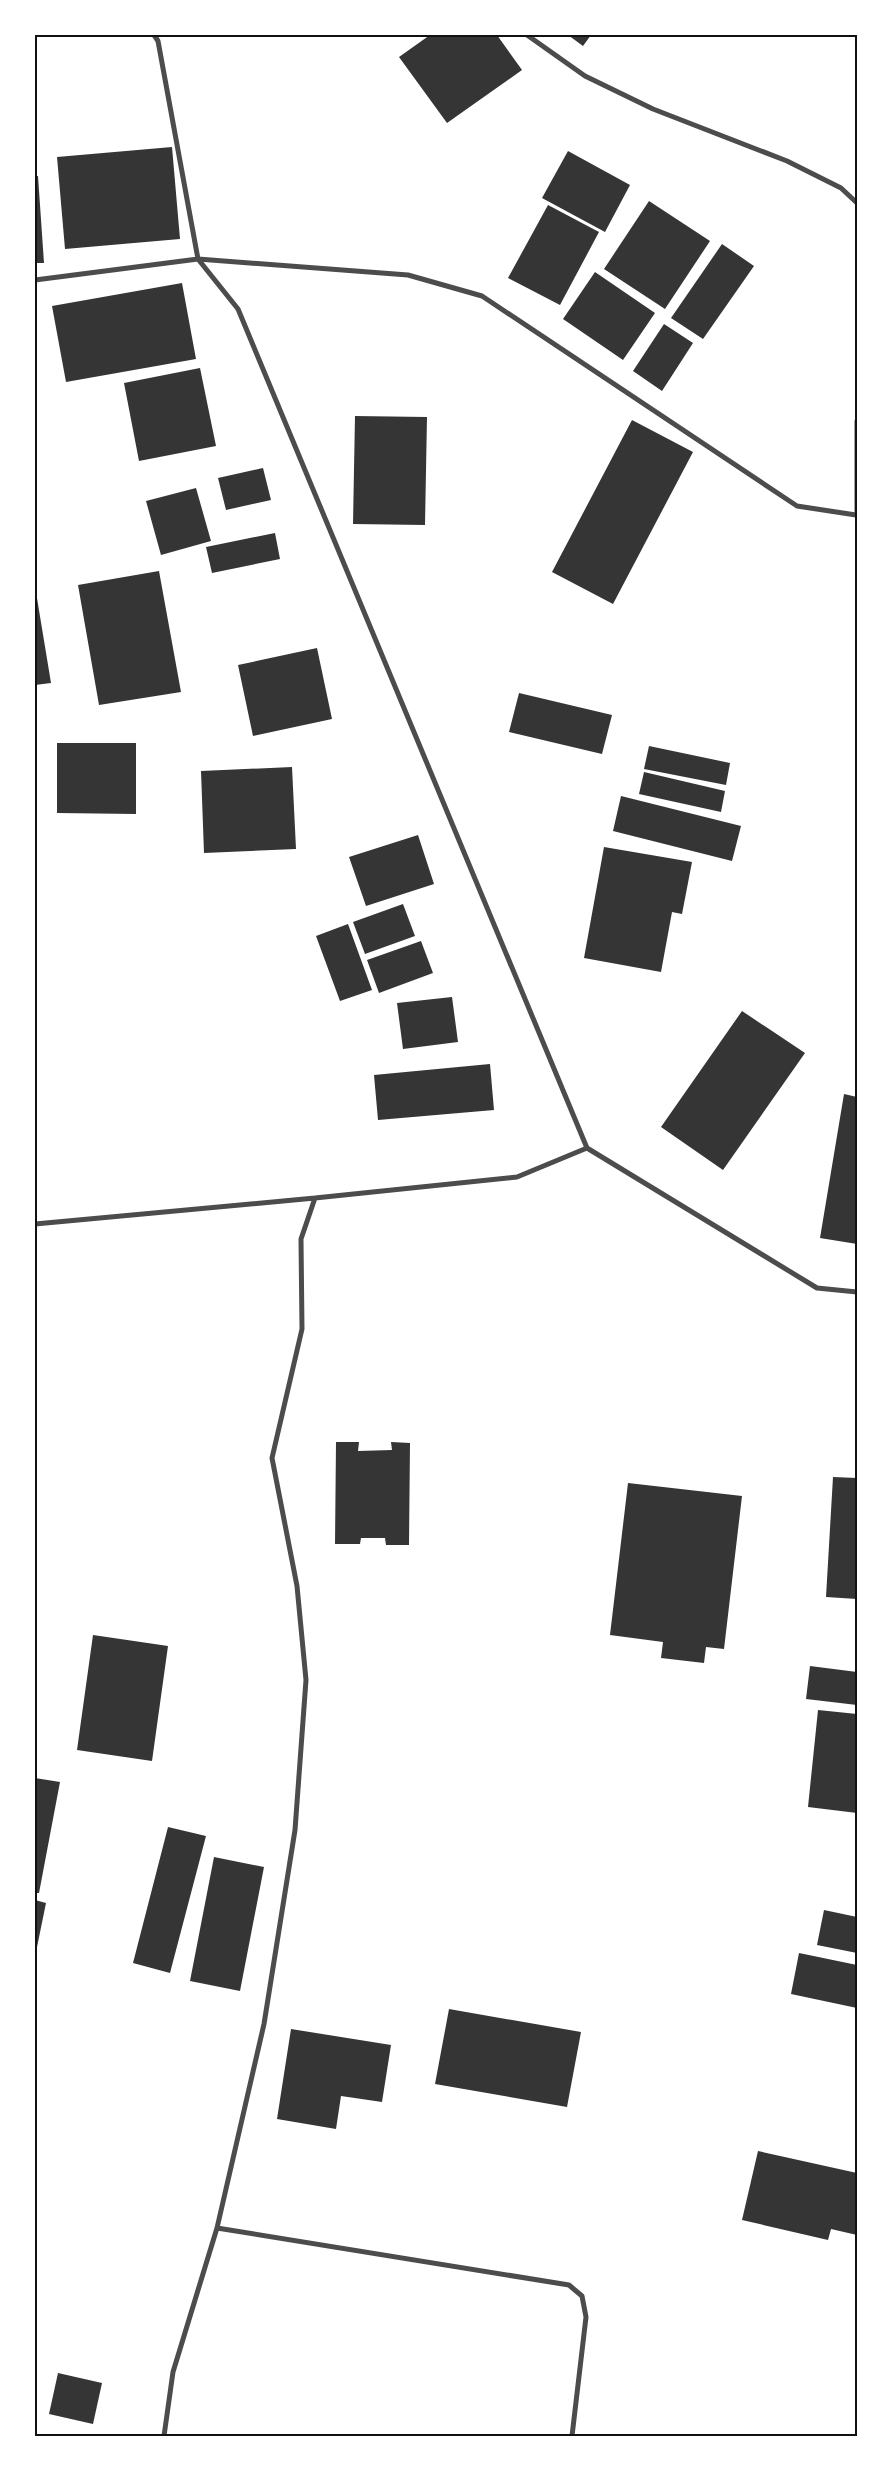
<svg xmlns="http://www.w3.org/2000/svg" width="892" height="2471" font-family="'Golos Text',sans-serif">
<rect width="100%" height="100%" fill="#fff"/>
<!-- building -->
<path fill="#353535" d="M430 35H497L522 70 447 123 399 57Z
M568 35H591L583 46Z
M172 147 180 239 65 249 57 157Z
M568 151 630 185 605 232 542 198Z
M35 176H38L44 263H35Z
M649 201 710 241 665 309 604 269Z
M548 205 599 232 560 305 508 278Z
M722 244 754 266 703 339 671 318Z
M595 272 655 313 623 360 563 319Z
M182 283 196 359 66 382 52 306Z
M664 324 693 343 662 391 633 371Z
M200 368 216 446 139 461 124 383Z
M355 416 427 417 425 525 353 524Z
M632 420 693 452 613 604 552 572Z
M263 468 271 500 226 510 218 478Z
M196 488 211 541 161 555 146 501Z
M275 533 280 559 212 573 206 547Z
M159 571 181 692 99 705 78 585Z
M35 586 51 683 35 685Z
M317 648 332 719 253 736 238 665Z
M519 693 612 715 602 754 509 732Z
M57 743H136V814L57 813Z
M649 746 730 763 726 785 644 769Z
M292 767 296 849 204 853 201 771Z
M644 772 725 791 721 812 639 794Z
M621 796 741 826 732 861 613 831Z
M418 835 434 884 366 906 349 857Z
M604 847 692 862 682 914 672 912 661 972 584 958Z
M403 904 415 936 365 954 353 922Z
M348 924 372 990 340 1001 316 936Z
M421 941 433 973 379 993 367 960Z
M452 997 458 1042 403 1049 397 1003Z
M742 1011 805 1053 723 1170 661 1127Z
M490 1064 494 1110 378 1120 374 1075Z
M844 1094 857 1097V1244L820 1238Z
M336 1442H359L358 1451 392 1450 391 1442 410 1443 409 1545H386L385 1538H361L360 1544H335Z
M833 1477 857 1478V1599L826 1597Z
M628 1483 742 1496 724 1649 706 1647 704 1663 661 1658 663 1642 610 1635Z
M93 1635 168 1646 152 1761 77 1750Z
M810 1666 857 1672V1705L806 1699Z
M818 1710 857 1714V1813L808 1807Z
M35 1778 60 1782 39 1893H35Z
M168 1827 206 1836 170 1973 133 1963Z
M214 1857 264 1867 240 1991 190 1981Z
M35 1900 46 1903 36 1952H35Z
M824 1910 857 1917V1953L817 1945Z
M799 1953 857 1965V2008L791 1994Z
M449 2009 581 2032 567 2107 435 2084Z
M291 2029 391 2045 382 2102 341 2096 336 2129 277 2119Z
M758 2151 857 2173V2235L831 2229 828 2240 742 2220Z
M58 2373 102 2383 93 2424 49 2414Z"/>
<g fill="none" stroke-linecap="round" stroke-linejoin="round">
<!-- minor -->
<path stroke="#4c4c4c" stroke-width="5" d="M154 35 158 41 198 259 238 309 587 1148 817 1288 857 1292
M527 35 585 76 653 109 787 161 841 188 857 203
M35 280 198 259 408 275 482 296 797 506 856 515
M857 421V515
M35 1224 315 1198
M217 2228 569 2285 582 2296 586 2317 572 2436
M164 2436 173 2372 217 2228 264 2024 295 1830 306 1680 297 1586 272 1458 302 1329 301 1239 315 1198 517 1177 587 1148"/>
</g>
<!-- border -->
<rect width="892" height="2471" fill="none" stroke="#ffffff" stroke-width="72"/>
<rect x="36" y="36" width="820" height="2399" fill="none" stroke="#111" stroke-width="2"/>
</svg>
